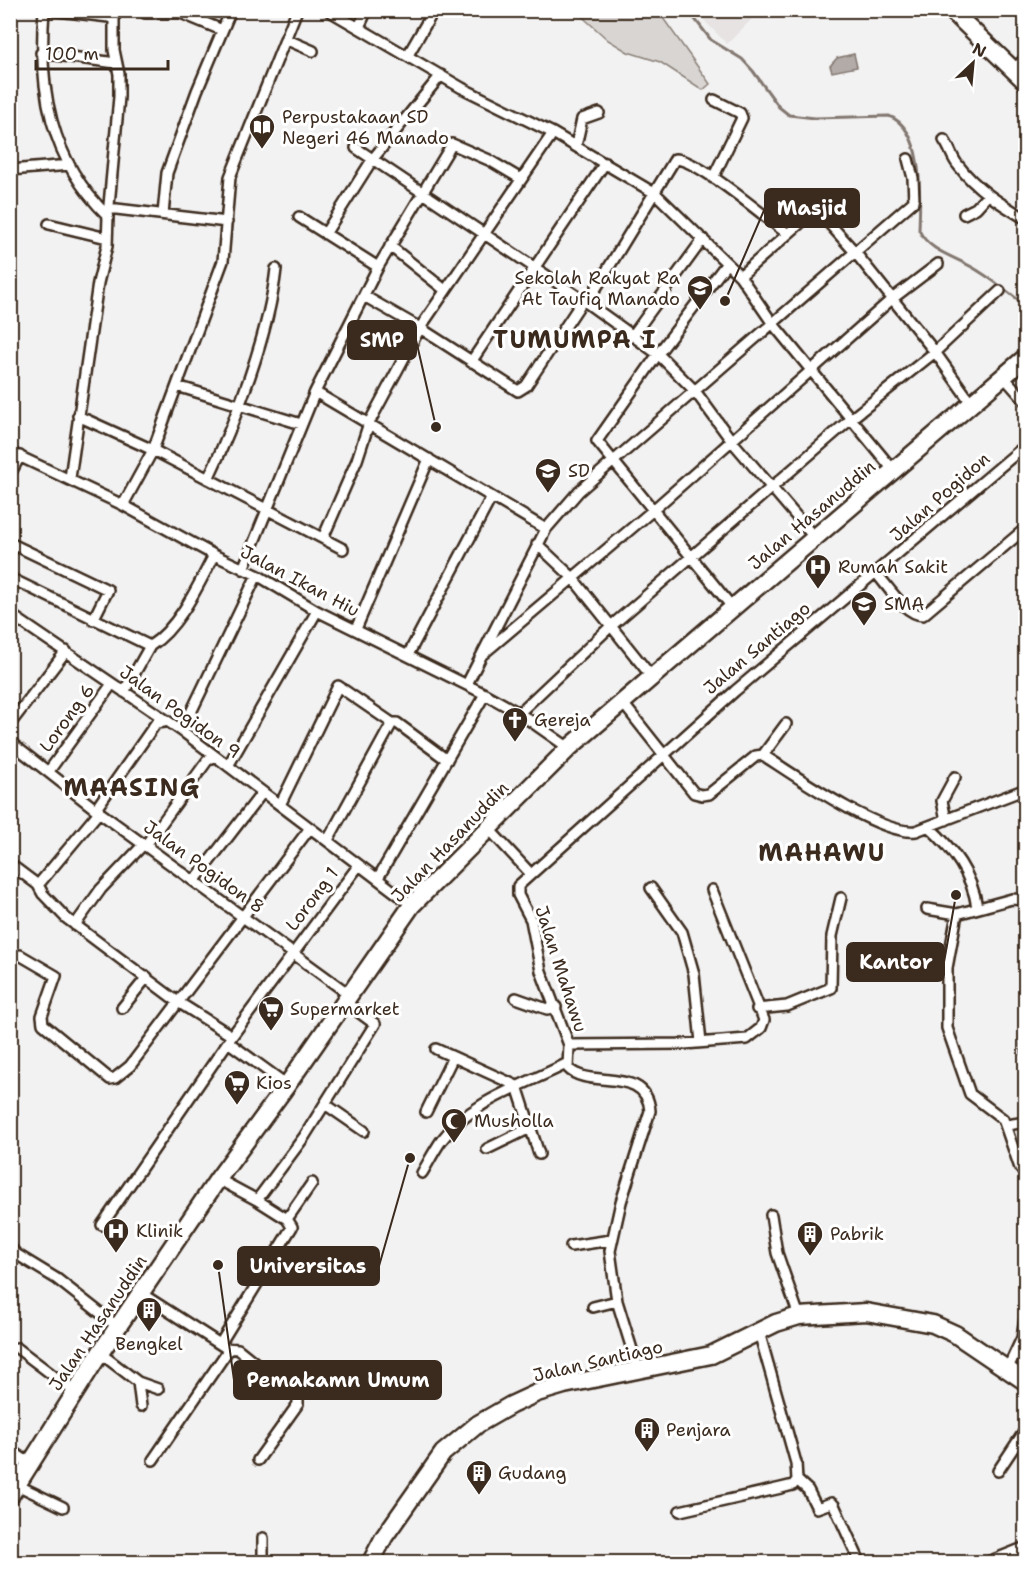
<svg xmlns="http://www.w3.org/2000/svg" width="1036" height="1573" font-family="'Shantell Sans',sans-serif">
<rect width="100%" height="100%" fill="#f3f2f2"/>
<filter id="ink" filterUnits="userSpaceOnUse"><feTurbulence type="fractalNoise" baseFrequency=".0167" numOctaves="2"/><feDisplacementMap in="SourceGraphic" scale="12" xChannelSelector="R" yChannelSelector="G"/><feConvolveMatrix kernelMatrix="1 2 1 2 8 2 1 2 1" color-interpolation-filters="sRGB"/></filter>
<g filter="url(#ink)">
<!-- built -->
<path fill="#e6e3e2" d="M695 11H760L727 44Z"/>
<!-- green -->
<path fill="#d8d5d2" stroke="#8a8078" stroke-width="1.5" d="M576 11H658L710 84 703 90 660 62 628 52 608 40Z"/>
<!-- water -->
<path fill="#b2aba7" stroke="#827770" stroke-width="1.5" d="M854 54 857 67 832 72 830 66 837 58Z"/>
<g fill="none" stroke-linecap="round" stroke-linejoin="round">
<!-- stream -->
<path stroke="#827770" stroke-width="3" d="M688 10 711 40 742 59 753 71 779 107 789 115 815 118 889 116C925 130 920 197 919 230 929 253 961 258 980 272 996 282 1011 294 1026 306
M1026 999 1021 1045 1026 1087"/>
<!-- street casing -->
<g stroke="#3b2a1e" stroke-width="14">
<path id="street" d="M44 10C38 88 50 160 108 216L107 246 98 283 70 478
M49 10 109 17 114 19
M328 10 462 88 553 133 656 194 740 276 773 324 894 471
M145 13H181L222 30
M359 27 367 10
M285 39 313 51
M41 53 116 63
M408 55 434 10
M1013 70 1026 58
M944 140C950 148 952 158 958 165 976 189 1001 204 1026 219
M576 146 582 119 599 113
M356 148 583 300 658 354 695 391 731 440 814 537
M10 170 70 165
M713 178 742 118 740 113 714 100
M108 208 227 222
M163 214 167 173 197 91 231 10
M964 214 976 208 988 195
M108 216 119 97V74L114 50V10
M299 217 378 267
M49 224 107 238
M325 234 372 160 441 75
M390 246 445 290
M727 263 658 354 597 441 732 607
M740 276 813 212 818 211 854 251 935 352 972 404
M364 296 420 328 518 391 526 386 583 300
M587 303 675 159C698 159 766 218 788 234
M633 335 703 239
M471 362 605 163
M1004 377 1026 402
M177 386 301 424
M315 392 546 529 579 491 914 201 913 178 908 159
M78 416 153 450 343 549
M10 452 123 505 214 555 257 575 317 611 485 694 519 713 569 748
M10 474 20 456
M208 479C236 420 269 334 276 269
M123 505 153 450 223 261 230 177 297 10
M323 538 357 460 369 423 420 328 553 133
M10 543 108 590 93 620
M537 544 571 576 651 676
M243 569 315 392 378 267 452 144 489 160 521 179
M876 573C888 586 905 615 923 615L1026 528
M10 578 150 646C179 628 199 584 214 555
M10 614 182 731 412 905
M356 629 429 459
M483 654 652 511 892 299 938 264
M408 655 491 498
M467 684 546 529
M124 692 150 646
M622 702 694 793 702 795 709 794 756 756 763 755C794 775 881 836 916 831L1026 789
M519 713 610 627 852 418 935 352 1000 291
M10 724 66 651
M182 731 257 575
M10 742 99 812 350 995
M763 755 786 724
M228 766 317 611
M49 771 112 684
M280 805 338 686 392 723
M946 820 942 801 955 777
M929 827C953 849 972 874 977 907
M489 829 530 873
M328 840 392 723H397L447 760
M149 847 148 842 207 761 214 756
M10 864 38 885 99 812 98 806 156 723 164 722
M378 878 485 694
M195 880 262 793
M38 885 43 894 66 918 178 1002 232 1036
M651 888 682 932 694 974 701 1042
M1026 900 1012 899 957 914 947 968V1028L970 1094 1003 1119 1020 1168 1026 1175
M927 909 957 914
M75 925 101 889 144 844
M20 955 56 976 42 1016 43 1024 110 1079 115 1078 130 1066 310 828
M516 998 547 1009 556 1007
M122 1008 147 977
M757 1009 787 1006 831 988 832 936 841 898
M228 1042 287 1085
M569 1045 684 1044 747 1039 761 1028 764 1020 712 890
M436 1049 517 1086 539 1154
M325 1104 364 1131
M426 1112 453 1057
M1007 1125 1026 1122
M487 1149 530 1128
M422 1173C428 1163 434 1151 441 1141 472 1100 523 1086 566 1064
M218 1179 257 1200 304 1137 375 1024 345 1002
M771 1215 777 1253 799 1316
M287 1219 312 1183
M102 1225 232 1036 359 865
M571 1246 611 1240
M10 1247 16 1254 57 1279 118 1327
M142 1294 226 1348 238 1349 298 1397V1404L258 1460
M593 1307 617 1301
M220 1344 292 1227 287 1219 257 1200
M17 1348 75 1392
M100 1353 138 1382 158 1389
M1007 1370 1022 1338 1026 1312
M639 1372 617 1301 610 1251 621 1202 650 1111C647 1065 588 1090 568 1068L569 1045 541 971 531 920 518 895V886L735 691 1026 445
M138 1382 141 1406
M10 1450 29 1463
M153 1460 229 1349
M998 1471 1026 1429
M797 1480 808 1490 817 1508 831 1503 834 1505 860 1562
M17 1485 63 1507
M680 1511 781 1488 793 1485 797 1480 796 1463 759 1332
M263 1538V1562
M988 1562 1026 1547"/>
</g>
<!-- highway casing -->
<g stroke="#3b2a1e" stroke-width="21">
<path id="highway" d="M951 10 1026 82
M10 1496 100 1353 218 1179 287 1085 412 905 569 748 1026 357
M371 1562 384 1537 443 1453 478 1424 511 1405 537 1393 564 1385 711 1355 776 1323 799 1316 866 1312 933 1324 955 1334 1026 1382"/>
</g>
<!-- street -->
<use href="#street" stroke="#fff" stroke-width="9"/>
<!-- highway -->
<use href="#highway" stroke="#fff" stroke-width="16"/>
</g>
</g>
<!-- icons -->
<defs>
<g id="library-pin" transform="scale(1.35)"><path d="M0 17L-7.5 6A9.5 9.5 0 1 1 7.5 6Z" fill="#3b2a1e" stroke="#fff"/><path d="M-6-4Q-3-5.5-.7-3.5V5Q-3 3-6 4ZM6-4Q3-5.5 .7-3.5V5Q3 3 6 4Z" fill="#fff"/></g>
<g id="school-pin" transform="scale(1.35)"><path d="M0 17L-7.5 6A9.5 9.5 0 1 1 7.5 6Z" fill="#3b2a1e" stroke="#fff"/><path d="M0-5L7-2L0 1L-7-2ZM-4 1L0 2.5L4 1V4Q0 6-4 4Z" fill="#fff"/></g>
<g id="hospital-pin" transform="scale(1.35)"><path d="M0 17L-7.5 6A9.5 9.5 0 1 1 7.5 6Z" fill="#3b2a1e" stroke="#fff"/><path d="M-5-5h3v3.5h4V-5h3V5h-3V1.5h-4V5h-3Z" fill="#fff"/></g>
<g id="church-pin" transform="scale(1.35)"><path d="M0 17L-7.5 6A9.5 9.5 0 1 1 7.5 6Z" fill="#3b2a1e" stroke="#fff"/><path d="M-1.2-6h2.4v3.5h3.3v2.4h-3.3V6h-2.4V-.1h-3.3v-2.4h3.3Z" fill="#fff"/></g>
<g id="supermarket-pin" transform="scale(1.35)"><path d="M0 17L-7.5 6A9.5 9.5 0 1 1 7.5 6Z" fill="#3b2a1e" stroke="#fff"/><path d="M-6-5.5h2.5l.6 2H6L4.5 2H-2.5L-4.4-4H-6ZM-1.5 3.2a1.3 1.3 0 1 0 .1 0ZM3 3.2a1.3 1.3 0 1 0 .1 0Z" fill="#fff"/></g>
<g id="mosque-pin" transform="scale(1.35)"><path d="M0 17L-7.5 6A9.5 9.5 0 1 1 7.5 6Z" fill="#3b2a1e" stroke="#fff"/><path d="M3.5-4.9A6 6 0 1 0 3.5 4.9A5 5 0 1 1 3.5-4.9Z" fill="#fff"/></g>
<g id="building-pin" transform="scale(1.35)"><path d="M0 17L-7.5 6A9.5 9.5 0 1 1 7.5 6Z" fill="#3b2a1e" stroke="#fff"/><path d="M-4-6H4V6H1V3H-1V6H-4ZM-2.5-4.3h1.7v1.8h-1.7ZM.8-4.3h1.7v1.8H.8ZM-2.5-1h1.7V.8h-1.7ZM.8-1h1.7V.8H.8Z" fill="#fff"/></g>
</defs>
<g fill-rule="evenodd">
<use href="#library-pin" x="262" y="127"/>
<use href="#school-pin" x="700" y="288"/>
<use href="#school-pin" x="548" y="471"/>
<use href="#hospital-pin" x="818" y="567"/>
<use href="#school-pin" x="864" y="604"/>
<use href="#church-pin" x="515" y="720"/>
<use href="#supermarket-pin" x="271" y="1009"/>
<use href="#supermarket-pin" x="237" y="1083"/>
<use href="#mosque-pin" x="454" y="1121"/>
<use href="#hospital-pin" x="116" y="1231"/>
<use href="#building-pin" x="810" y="1234"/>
<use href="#building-pin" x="149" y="1310"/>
<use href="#building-pin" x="647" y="1430"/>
<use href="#building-pin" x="479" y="1473"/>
</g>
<g text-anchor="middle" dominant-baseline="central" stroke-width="6" stroke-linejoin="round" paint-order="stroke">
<!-- poi labels -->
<g font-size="18" fill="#3b2a1e" stroke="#fff" text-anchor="start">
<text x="282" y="117">Perpustakaan SD<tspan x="282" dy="21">Negeri 46 Manado</tspan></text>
<text x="680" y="278" text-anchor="end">Sekolah Rakyat Ra<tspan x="680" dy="21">At Taufiq Manado</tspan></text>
<text x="568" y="471">SD</text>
<text x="838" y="567">Rumah Sakit</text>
<text x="884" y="604">SMA</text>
<text x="534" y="720">Gereja</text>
<text x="290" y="1009">Supermarket</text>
<text x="256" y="1083">Kios</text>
<text x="474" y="1121">Musholla</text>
<text x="136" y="1231">Klinik</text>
<text x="830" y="1234">Pabrik</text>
<text x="149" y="1344" text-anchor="middle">Bengkel</text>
<text x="666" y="1430">Penjara</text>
<text x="498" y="1473">Gudang</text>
</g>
<!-- street labels -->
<g font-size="18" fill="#3b2a1e" stroke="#fff">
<text transform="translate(940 497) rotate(-41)">Jalan Pogidon</text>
<text transform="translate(812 515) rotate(-40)">Jalan Hasanuddin</text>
<text transform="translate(300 581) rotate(28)">Jalan Ikan Hiu</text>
<text transform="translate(757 648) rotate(-40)">Jalan Santiago</text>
<text transform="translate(180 712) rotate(36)">Jalan Pogidon 9</text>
<text transform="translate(67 718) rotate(-54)">Lorong 6</text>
<text transform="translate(450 842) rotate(-46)">Jalan Hasanuddin</text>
<text transform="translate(204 867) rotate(36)">Jalan Pogidon 8</text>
<text transform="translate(312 899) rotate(-53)">Lorong 1</text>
<text transform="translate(561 969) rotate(72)">Jalan Mahawu</text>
<text transform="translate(98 1323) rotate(-56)">Jalan Hasanuddin</text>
<text transform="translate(598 1361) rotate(-13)">Jalan Santiago</text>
</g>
<!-- district labels -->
<g font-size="24" font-weight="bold" letter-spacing="1.5" fill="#3b2a1e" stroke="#fff">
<text x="575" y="340">TUMUMPA I</text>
<text x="132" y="788">MAASING</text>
<text x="822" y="853">MAHAWU</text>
</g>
</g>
<!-- callouts -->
<path fill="none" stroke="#3b2a1e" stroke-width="2" d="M725 301L765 208M436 427L416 340M956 895L944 962M410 1158L379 1266M218 1265L234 1380"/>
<g fill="#3b2a1e" stroke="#fff" stroke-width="2">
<circle cx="725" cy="301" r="6"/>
<circle cx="436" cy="427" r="6"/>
<circle cx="956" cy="895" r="6"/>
<circle cx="410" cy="1158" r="6"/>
<circle cx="218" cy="1265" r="6"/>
</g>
<g fill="#3b2a1e" stroke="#3b2a1e" stroke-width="2">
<rect x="765" y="189" width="94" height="38" rx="6"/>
<rect x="348" y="321" width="68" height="38" rx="6"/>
<rect x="847" y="943" width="97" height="38" rx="6"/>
<rect x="238" y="1247" width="141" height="38" rx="6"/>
<rect x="234" y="1361" width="207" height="38" rx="6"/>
</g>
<g font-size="20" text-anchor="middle" font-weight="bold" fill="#fff">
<text x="812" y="215">Masjid</text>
<text x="382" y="347">SMP</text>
<text x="896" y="969">Kantor</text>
<text x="308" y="1273">Universitas</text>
<text x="338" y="1387">Pemakamn Umum</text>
</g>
<!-- margin -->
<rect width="1036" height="1573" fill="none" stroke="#fff" stroke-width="36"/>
<rect x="18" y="18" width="1000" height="1537" fill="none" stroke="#3b2a1e" stroke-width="2" filter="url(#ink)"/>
<!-- north arrow -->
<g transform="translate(973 63) rotate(26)" stroke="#ffffff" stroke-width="4.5" paint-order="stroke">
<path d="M0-4.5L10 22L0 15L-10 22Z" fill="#3b2a1e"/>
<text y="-9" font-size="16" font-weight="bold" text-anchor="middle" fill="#3b2a1e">N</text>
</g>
<!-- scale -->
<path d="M36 60v9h132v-9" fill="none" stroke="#3b2a1e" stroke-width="3"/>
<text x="45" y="60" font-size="18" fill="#3b2a1e" stroke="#ffffff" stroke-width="4.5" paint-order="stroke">100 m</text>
</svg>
